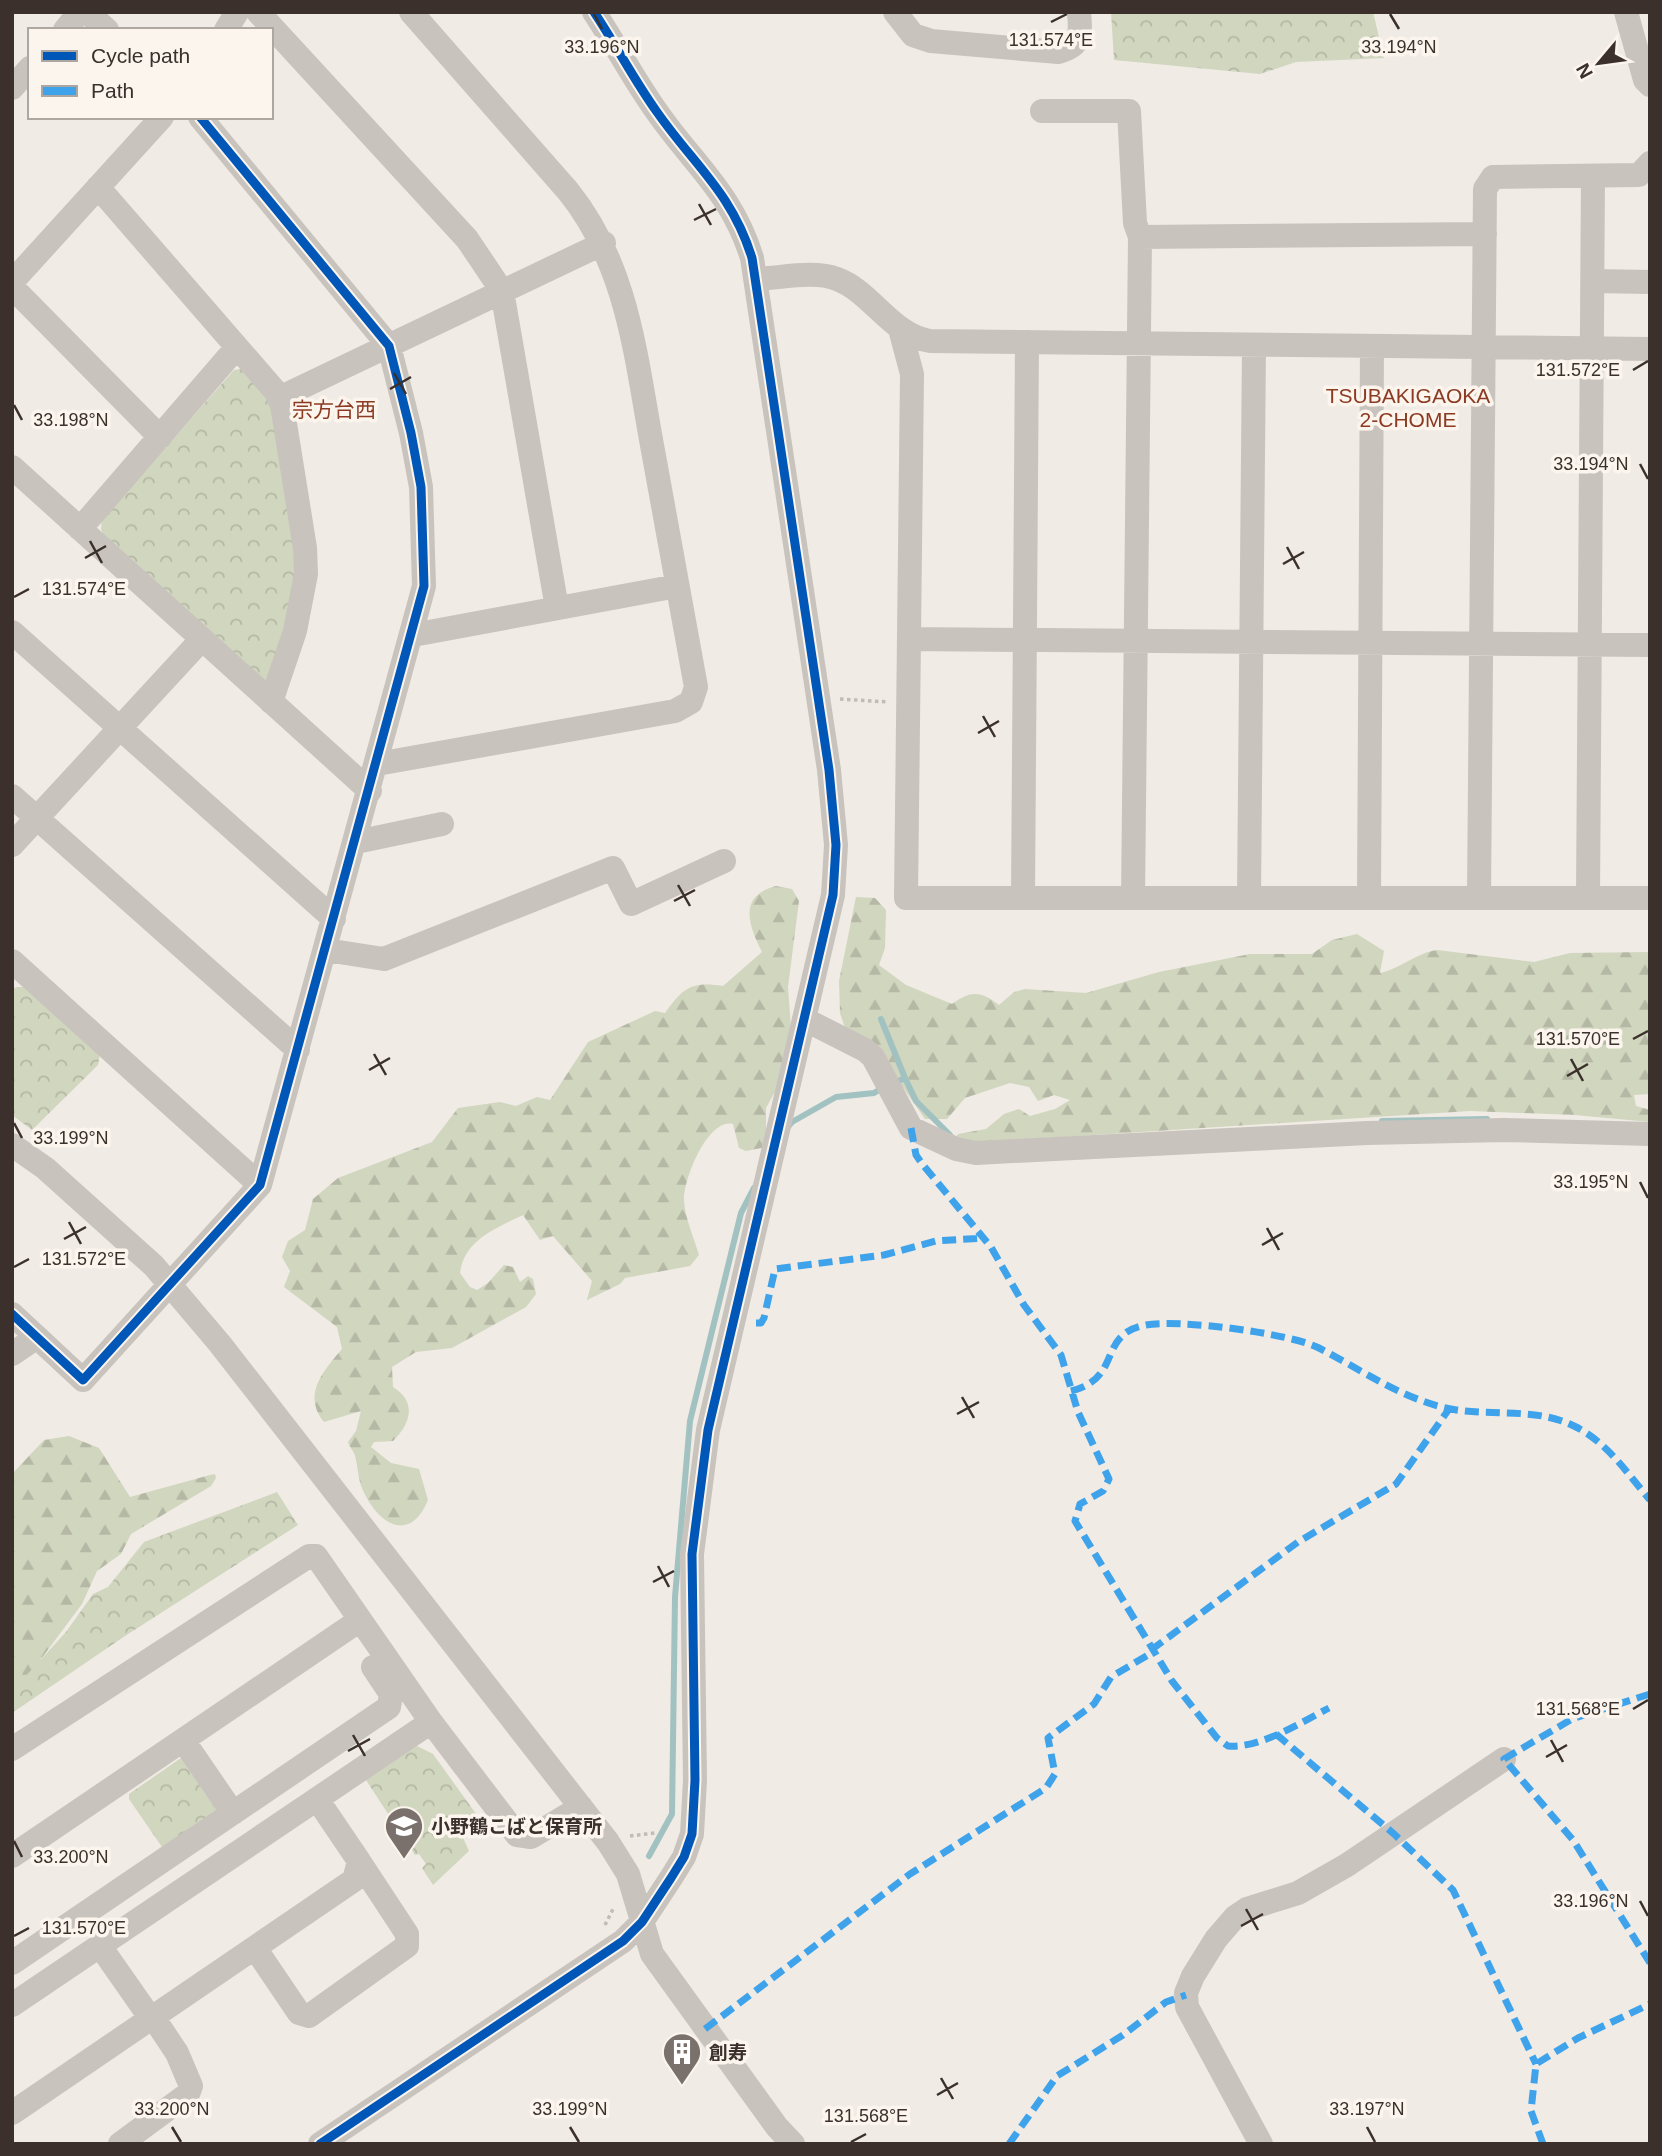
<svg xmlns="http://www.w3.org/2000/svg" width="1662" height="2156" font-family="Helvetica,'Noto Sans JP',sans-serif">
<defs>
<pattern id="forest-firs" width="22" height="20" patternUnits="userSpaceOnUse" patternTransform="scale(1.75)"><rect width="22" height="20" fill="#d1d6bf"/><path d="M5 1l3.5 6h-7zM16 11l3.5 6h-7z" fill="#b4b8a4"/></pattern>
<pattern id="park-crowns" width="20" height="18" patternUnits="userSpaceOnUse" patternTransform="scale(1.75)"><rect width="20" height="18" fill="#d1d6bf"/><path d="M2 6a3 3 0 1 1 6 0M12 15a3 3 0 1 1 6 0" fill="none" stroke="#b4b8a4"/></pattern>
</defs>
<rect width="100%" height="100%" fill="#f0ebe5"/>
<!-- forest -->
<path fill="url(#forest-firs)" d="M776 886 792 889 799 901 788 987 791 1028 778 1086 766 1108V1147L746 1151 739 1148 733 1124C708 1118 683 1179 684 1201 685 1218 694 1238 699 1255L690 1266 625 1278 620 1284 587 1300 592 1281 553 1236 540 1240 523 1215C496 1228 464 1240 460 1273L470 1287 477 1290 488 1283 504 1265 513 1267 520 1282 528 1276 533 1279 536 1294 526 1307 452 1348 416 1352 392 1367 393 1387C417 1402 411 1423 393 1441L374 1442 371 1447 391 1463 419 1469 428 1500C409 1546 376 1522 362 1488 358 1479 358 1466 355 1456 354 1451 349 1447 348 1442L356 1431 361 1411 324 1422C302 1395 323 1371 342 1349L337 1327 284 1287 290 1271 282 1257 288 1241 305 1230 313 1199 338 1178 432 1142 458 1108 500 1102 516 1106 537 1097 550 1100 588 1042 655 1011 665 1013C683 988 691 981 723 986L762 952C749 926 737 896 776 886Z
M856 897 875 898 886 910 885 948 879 965 906 985 952 1004C971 990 981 991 999 1005L1014 992 1025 989 1086 993 1159 972 1250 954H1312L1332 940 1357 934 1384 951 1380 973C1402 968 1416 953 1437 950L1534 962 1570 953 1650 952V1094L1634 1095 1636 1106 1650 1110V1122L1575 1115 1470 1111 968 1143 955 1139 958 1134 986 1129 1004 1114 1019 1109 1030 1116 1055 1109 1070 1100 1054 1095 1038 1101 1029 1087 1010 1083 965 1098 947 1119H925L904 1089 846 1031 840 1013 839 981Z
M69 1436 99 1448 130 1497 210 1475 215 1474 216 1478 211 1486 131 1534 121 1554 97 1571 82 1604 12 1698V1474L44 1440Z"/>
<!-- park -->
<path fill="url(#park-crowns)" d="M1111 12H1373L1384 58 1296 62 1260 74 1114 60Z
M243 369 272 405 299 560 273 680 262 682 102 534 101 521 234 370Z
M17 987H23L100 1054 98 1065 32 1130 12 1115V989Z
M277 1492 298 1525 125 1636 12 1713V1691L66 1632 93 1594 108 1587 144 1542Z
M417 1746 433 1754 479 1818 460 1831 469 1851 433 1885 422 1868 426 1864 419 1854 415 1855 364 1777Z
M181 1758 190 1760 219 1805 218 1816 164 1850 129 1799V1794Z"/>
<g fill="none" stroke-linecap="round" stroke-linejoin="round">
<!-- stream -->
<path stroke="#a1c2c1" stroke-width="6" d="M881 1019 905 1078 892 1084
M905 1078 916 1101 950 1135
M1382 1121 1487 1119
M788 1127 792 1122 836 1097 874 1093 882 1088
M649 1856 672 1814 675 1597 690 1421 741 1213 754 1188"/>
<!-- path -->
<path stroke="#c2bbb6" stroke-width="3.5" stroke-dasharray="3.5 3.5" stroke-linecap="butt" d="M840 699 888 702
M630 1836 655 1833
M605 1925 614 1907"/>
<!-- minor -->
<path stroke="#c9c3be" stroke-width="24" d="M87 12 107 30
M258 12 467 239 502 291 557 608
M895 12 913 35 931 41 1058 52C1082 46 1081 34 1079 12
M1626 12 1645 80 1650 85
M65 30 80 12
M226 30 237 12
M12 88 30 68
M1042 111H1129L1135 223 1140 237 1133 898
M98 187 276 392 282 405 305 548 306 574 295 631 271 702
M1140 237 1485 234
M756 279C781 278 814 270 837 279 872 292 891 335 930 341L1650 349
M1593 281 1650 282
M12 282 162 117
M12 287 160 437
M900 329 912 374 906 898H1650
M279 398 604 243
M12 467 370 791
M80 529 237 347
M12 632 334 919
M413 635 677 586
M909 639 1650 645
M377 764 675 711 691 702 696 687C682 610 668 533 654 456 636 362 630 268 568 191L411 12
M12 796 298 1050
M356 842 442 824
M12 845 202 639
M1023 898 1027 342
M1249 898 1254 345
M1369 898 1372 346
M1479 898 1485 189 1493 177 1639 175 1650 163
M1588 898 1593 177
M326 950 384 959 613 868 631 904 724 861
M12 961 260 1185
M804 1019 865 1050 873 1057 911 1128 956 1149 976 1153 1367 1133 1504 1130 1650 1134
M12 1145 45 1168 154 1266 220 1344 608 1842 628 1874 652 1954 777 2127 793 2144
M12 1314 83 1380 260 1185 424 586 421 487 411 433 389 346 200 117
M12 1354 37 1337
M431 1722 517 1835 531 1837 581 1807
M183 1740 233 1813
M12 1749 309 1556H316L431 1722 12 2005
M12 1856 360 1620
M100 1946 151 2019
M255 1948 299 2013 309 2016 407 1946V1934L359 1861
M12 1963 389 1707 391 1694 373 1667
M12 2113 354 1880 359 1861 317 1799
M120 2144 188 2094 191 2086 177 2053 153 2017
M320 2144 623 1941 642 1922 671 1878 684 1857 692 1834 695 1780 692 1554 708 1430 833 895 836 845 829 770 752 258C732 193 694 165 657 112 634 80 616 45 594 12
M1261 2144 1187 2007 1186 1993 1193 1976 1216 1939 1235 1917 1247 1909 1298 1893 1347 1865 1504 1759"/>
<!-- quiet -->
<path stroke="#3fa3eb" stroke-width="7" stroke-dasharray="14 7" stroke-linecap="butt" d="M911 1128 916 1155 923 1165 991 1247 1024 1305 1061 1355 1078 1412 1109 1479 1103 1491 1080 1504 1075 1521 1172 1681 1217 1738 1228 1746C1259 1749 1302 1722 1329 1708
M756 1323H761L764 1318 775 1269 884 1255 936 1241 984 1238
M1071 1391C1124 1378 1096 1334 1146 1325 1179 1319 1289 1333 1319 1348 1358 1368 1395 1394 1438 1406 1483 1419 1532 1405 1574 1426 1607 1442 1627 1473 1650 1500
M1151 1650 1298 1542 1396 1484 1449 1409
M1650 1694 1572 1719 1504 1759 1573 1840 1650 1963
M1276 1734 1394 1834 1453 1890 1536 2064
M705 2029 910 1874 1046 1788 1055 1774 1048 1738 1094 1704 1111 1677 1153 1652
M1009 2144 1057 2076 1123 2035 1166 2002 1186 1995
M1543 2144 1531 2111 1536 2064 1578 2038 1650 2004"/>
<!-- cycleway casing -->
<g stroke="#fbf5ee" stroke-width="13">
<path id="cycleway" d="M12 1314 83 1380 260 1185 424 586 421 487 411 433 389 346 200 117
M320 2144 623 1941 642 1922 671 1878 684 1857 692 1834 695 1780 692 1554 708 1430 833 895 836 845 829 770 752 258C732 193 694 165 657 112 634 80 616 45 594 12"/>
</g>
<!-- cycleway -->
<use href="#cycleway" stroke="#0057b8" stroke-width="9"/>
</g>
<!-- ticks -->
<path fill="none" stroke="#3b302b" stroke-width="2.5" d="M594 14 602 29M1390 14 1399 29M1051 22 1067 14M699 204 711 225M694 220 716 209M1633 370 1648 361M394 373 406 394M390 389 411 377M14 405 22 420M1640 464 1648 479M90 541 102 563M1287 547 1299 569M85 558 106 546M1283 564 1304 552M14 597 29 589M983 716 995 737M978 733 999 721M678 885 690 906M674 901 695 890M1633 1039 1648 1031M374 1054 386 1075M1571 1059 1583 1081M369 1070 390 1058M1567 1076 1588 1064M14 1123 22 1138M1640 1182 1648 1198M69 1222 81 1244M1267 1228 1279 1250M64 1239 86 1227M1262 1245 1283 1233M14 1267 29 1259M962 1397 974 1418M957 1414 979 1402M658 1566 669 1587M653 1582 674 1571M1633 1709 1648 1700M353 1735 365 1756M1551 1740 1563 1762M348 1751 370 1739M1546 1757 1567 1745M14 1841 22 1857M1640 1901 1648 1916M1246 1909 1258 1930M1241 1926 1263 1914M14 1936 29 1928M941 2078 953 2099M937 2095 958 2083M172 2127 181 2142M570 2127 579 2142M1367 2127 1375 2142M851 2142 866 2134"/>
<!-- icons -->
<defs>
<g id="school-pin" transform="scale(2.0125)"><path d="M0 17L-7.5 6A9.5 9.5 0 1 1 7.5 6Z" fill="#7a716c" stroke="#fbf5ee"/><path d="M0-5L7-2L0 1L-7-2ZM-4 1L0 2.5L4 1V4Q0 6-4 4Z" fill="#fff"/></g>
<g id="building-pin" transform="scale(2.0125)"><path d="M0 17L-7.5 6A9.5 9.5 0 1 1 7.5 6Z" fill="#7a716c" stroke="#fbf5ee"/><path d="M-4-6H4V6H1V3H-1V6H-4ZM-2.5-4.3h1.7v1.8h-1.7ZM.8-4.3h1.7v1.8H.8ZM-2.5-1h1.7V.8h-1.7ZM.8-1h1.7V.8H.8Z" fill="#fff"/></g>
</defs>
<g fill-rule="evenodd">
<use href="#school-pin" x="404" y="1826"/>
<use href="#building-pin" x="682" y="2052"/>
</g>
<g text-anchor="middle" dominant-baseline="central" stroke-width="7" stroke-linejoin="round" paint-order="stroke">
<!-- poi labels -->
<g font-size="19" font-weight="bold" fill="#3b302b" stroke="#fbf5ee" text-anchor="start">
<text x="431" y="1826">小野鶴こばと保育所</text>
<text x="709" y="2052">創寿</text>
</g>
<!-- neighbourhood labels -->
<g font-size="21" fill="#8c3b22" stroke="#fbf5ee">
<text x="1408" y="395">TSUBAKIGAOKA<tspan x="1408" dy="24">2-CHOME</tspan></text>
<text x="334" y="409">宗方台西</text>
</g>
</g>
<g font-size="18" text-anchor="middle" fill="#3b302b" stroke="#fbf5ee" stroke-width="7" stroke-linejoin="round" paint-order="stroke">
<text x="1051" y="46">131.574°E</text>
<text x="602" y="53">33.196°N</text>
<text x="1399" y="53">33.194°N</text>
<text x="1578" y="376">131.572°E</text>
<text x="71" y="426">33.198°N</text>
<text x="1591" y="470">33.194°N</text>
<text x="84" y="595">131.574°E</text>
<text x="1578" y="1045">131.570°E</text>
<text x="71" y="1144">33.199°N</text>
<text x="1591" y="1188">33.195°N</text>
<text x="84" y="1265">131.572°E</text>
<text x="1578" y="1715">131.568°E</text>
<text x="71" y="1863">33.200°N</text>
<text x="1591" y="1907">33.196°N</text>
<text x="84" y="1934">131.570°E</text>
<text x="172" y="2115">33.200°N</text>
<text x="570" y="2115">33.199°N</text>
<text x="1367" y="2115">33.197°N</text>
<text x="866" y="2122">131.568°E</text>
</g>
<!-- border -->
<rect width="1662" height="2156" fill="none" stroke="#3b302b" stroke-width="28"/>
<!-- legend -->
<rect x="28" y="28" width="245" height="91" fill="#fbf5ee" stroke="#aea6a0" stroke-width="2"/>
<rect x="42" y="51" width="35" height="10" fill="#0057b8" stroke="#aea6a0" stroke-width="2"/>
<text x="91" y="63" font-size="21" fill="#3b302b">Cycle path</text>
<rect x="42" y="86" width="35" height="10" fill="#3fa3eb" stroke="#aea6a0" stroke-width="2"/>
<text x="91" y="98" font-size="21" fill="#3b302b">Path</text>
<!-- north arrow -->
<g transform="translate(1599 63) rotate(241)" stroke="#fbf5ee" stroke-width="5" paint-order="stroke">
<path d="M0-5L12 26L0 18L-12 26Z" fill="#3b302b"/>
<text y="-10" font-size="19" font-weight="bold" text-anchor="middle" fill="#3b302b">N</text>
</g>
</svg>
